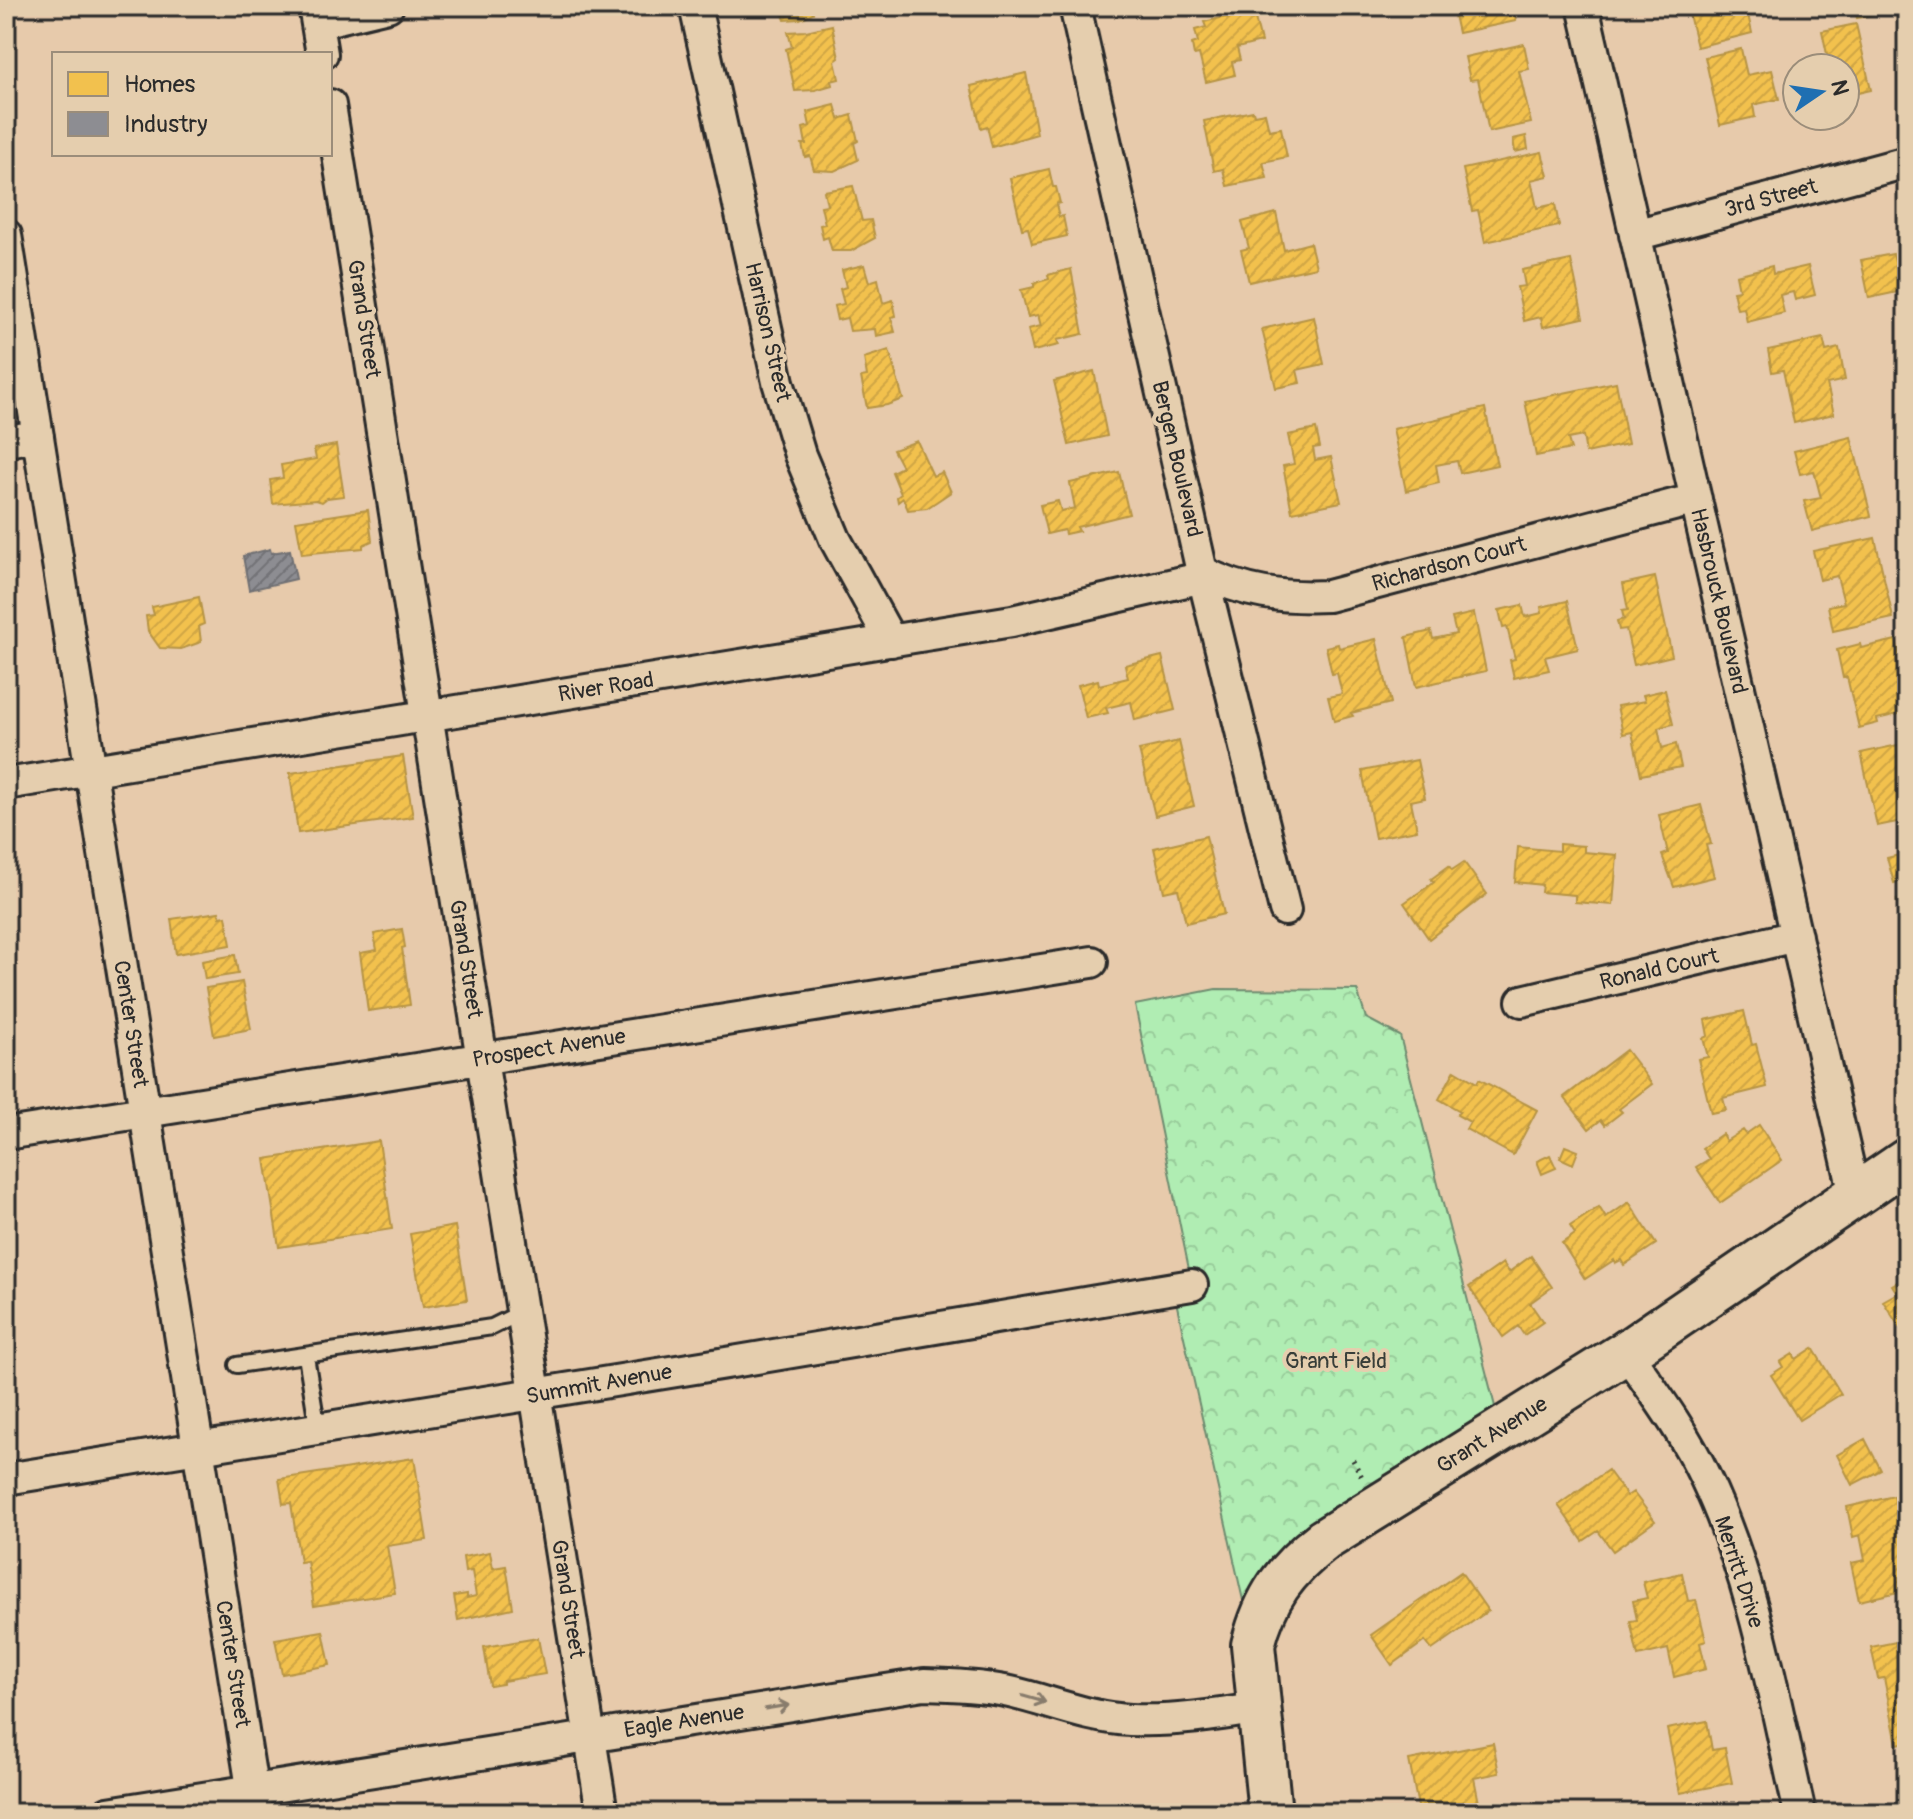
<svg xmlns="http://www.w3.org/2000/svg" width="1913" height="1819" font-family="Pangolin,sans-serif">
<defs>
<pattern id="park-crowns" width="20" height="18" patternUnits="userSpaceOnUse" patternTransform="scale(2)"><rect width="20" height="18" fill="#b0edb3"/><path d="M2 6a3 3 0 1 1 6 0M12 15a3 3 0 1 1 6 0" fill="none" stroke="#98cb9a"/></pattern>
<pattern id="homes-hatch" width="6" height="6" patternUnits="userSpaceOnUse" patternTransform="scale(2)"><rect width="6" height="6" fill="#f2c14e"/><path d="M-1 1l2-2M0 6l6-6M5 7l2-2" fill="none" stroke="#d0a644"/></pattern>
<pattern id="industry-hatch" width="6" height="6" patternUnits="userSpaceOnUse" patternTransform="scale(2)"><rect width="6" height="6" fill="#8d8d92"/><path d="M-1 1l2-2M0 6l6-6M5 7l2-2" fill="none" stroke="#737377"/></pattern>
</defs>
<rect width="100%" height="100%" fill="#e7caab"/>
<filter id="ink" filterUnits="userSpaceOnUse"><feTurbulence type="fractalNoise" baseFrequency=".0125" numOctaves="2"/><feDisplacementMap in="SourceGraphic" scale="16" xChannelSelector="R" yChannelSelector="G"/><feConvolveMatrix kernelMatrix="1 2 1 2 8 2 1 2 1" color-interpolation-filters="sRGB"/></filter>
<g filter="url(#ink)">
<!-- park -->
<path fill="url(#park-crowns)" stroke="#6e8c6f" stroke-width="2" d="M1216 989 1357 990 1366 1018 1400 1036 1501 1430 1324 1540 1253 1645 1173 1288 1192 1284 1135 1005Z"/>
<!-- homes -->
<path fill="url(#homes-hatch)" stroke="#b69444" stroke-width="2" d="M780 6H811L813 13 800 19 785 20Z
M1452 6H1513L1516 21 1458 33Z
M1687 6H1731L1732 14 1747 10 1752 33 1697 47Z
M1854 6H1882L1883 12 1857 18Z
M1895 6H1907V31L1900 32Z
M1253 10 1261 42 1237 48 1240 60 1232 62 1235 75 1206 82 1199 54 1194 55 1192 44 1198 42 1195 30 1206 27 1204 22Z
M1856 24 1871 90 1845 96V68H1830L1822 31Z
M832 25 839 58 835 61 839 79 831 81 832 85 815 90 795 91 786 49 792 47 788 32 806 31Z
M1524 44 1529 69 1519 71 1531 123 1489 132 1478 79 1470 80 1465 57Z
M1741 49 1747 75 1772 70 1779 99 1753 105 1755 117 1720 125 1705 57Z
M1026 73 1037 134 992 147 987 126 981 128 971 86Z
M835 105 839 119 852 115 858 141 854 143 858 160 834 171 814 170 810 156 805 157 802 144H806L803 128 810 126 807 112Z
M1253 111 1254 115 1265 113 1269 130 1281 128 1287 157 1263 162 1267 178 1227 186 1223 169 1214 171 1204 121Z
M1526 136 1528 149 1515 152 1513 139Z
M1542 152 1548 176 1531 180 1537 208 1555 204 1559 226 1485 242 1478 210 1472 211 1463 169Z
M1049 169 1053 187H1056L1060 203 1056 204 1059 217 1063 216 1067 236 1032 244 1028 228 1022 229 1010 178Z
M853 186 862 221 871 220 875 238 851 251H832L828 237 823 239 820 225 825 224 821 206 827 205 824 191Z
M1276 213 1284 250 1310 243 1316 267 1249 282 1241 250 1249 248 1242 222Z
M1893 254 1896 266 1907 264V290L1869 298 1861 260Z
M1571 260 1583 318 1543 327 1541 317 1524 321 1517 287 1525 286 1522 270Z
M864 265 869 282 878 279 883 303 893 300 896 316 891 317 895 332 876 336 875 329 850 331 847 318 837 320 834 306 844 304 840 289 846 287 842 270Z
M1772 266 1773 274 1808 266 1815 295 1795 300 1793 292 1780 295 1784 313 1747 322 1744 308 1737 309 1733 291 1739 290 1736 275Z
M1071 269 1083 334 1057 340 1059 345 1033 351 1028 329 1041 326 1038 315 1028 317 1021 290 1034 287V283L1049 279 1048 275Z
M1314 317 1324 364 1297 370 1300 383 1276 388 1262 329Z
M1823 338 1826 351 1839 348 1845 380 1827 384 1834 414 1794 423 1783 370 1772 372 1768 350Z
M889 350 903 399 887 405 867 408 861 377 867 376 864 358Z
M1094 371 1107 436 1069 445 1054 381Z
M1616 382 1628 444 1586 453 1583 436 1568 439 1571 449 1536 456 1525 401Z
M1485 408 1497 465 1460 473 1457 461 1436 465 1439 483 1406 491 1393 429Z
M1316 429 1320 447 1313 448 1315 460 1331 457 1341 502 1292 512 1283 466 1294 464 1288 435Z
M1851 437 1871 516 1812 531 1804 501 1821 498 1814 471 1800 474 1794 451Z
M917 441 933 476 942 472 951 492 927 508 908 510 903 498 898 502 897 497 901 494 892 472 902 467 893 450Z
M336 445 344 496 327 498 322 502 316 500 273 504 270 480 283 478 281 465 316 459 314 449Z
M1119 472 1129 514 1077 527 1079 531 1065 534 1064 530 1047 534 1040 505 1058 501 1061 511 1075 508 1070 483Z
M368 510 372 541 363 545V548L302 554 296 521Z
M1875 538 1893 618 1833 631 1828 606 1844 603 1837 576 1820 580 1813 551Z
M1655 577 1672 656 1634 665 1626 629 1619 630 1617 621 1624 619 1622 611 1628 610 1623 584Z
M199 597 204 624 199 626 201 642 181 649 160 648 148 631 146 616 154 615 152 607Z
M1567 601 1578 649 1545 657 1549 670 1514 678 1510 660 1515 659 1507 627 1503 628 1499 610 1522 605 1525 617 1542 613 1541 607Z
M1474 613 1486 671 1416 687 1406 637 1431 631 1433 639 1456 634 1452 618Z
M1376 639 1391 703 1351 713 1353 716 1334 721 1328 697 1342 694 1337 673 1332 674 1326 647 1338 644 1339 648Z
M1896 640 1907 687V712L1877 719 1878 723 1859 728 1847 677 1843 678 1837 650 1860 644 1861 648Z
M1162 656 1175 710 1135 720 1131 702 1106 708 1108 713 1086 718 1078 685 1098 680 1099 685 1128 678 1125 665Z
M1665 690 1673 724 1658 728 1662 748 1676 744 1681 767 1641 775 1632 732 1623 734 1617 706 1645 701 1643 695Z
M1179 741 1194 806 1155 816 1139 750Z
M1907 743V820L1877 826 1861 753Z
M403 756 413 817 298 833 290 773Z
M1417 760 1425 798 1411 801 1417 830 1375 838 1362 771Z
M1701 805 1711 844 1706 845 1714 877 1674 887 1662 855 1668 853 1659 815Z
M1206 836 1224 914 1186 923 1178 889 1164 892 1154 848Z
M1559 844 1584 846V852L1617 855 1613 905 1575 902V895L1541 892 1542 885 1515 882 1518 847 1559 851Z
M1907 853V880L1894 883 1887 858Z
M1464 862 1487 894 1429 939 1404 903 1434 882 1431 879 1449 866 1452 870Z
M1907 897V926L1904 927 1897 900Z
M219 912 220 917 226 916 231 945 176 954 171 919Z
M402 929 405 947 402 948 410 1005 368 1011 360 953 377 950 374 934Z
M235 955 238 974 205 979 202 961Z
M1907 981V1026L1897 984Z
M242 982 251 1029 214 1036 206 988Z
M1744 1011 1752 1045 1756 1044 1767 1087 1723 1098 1726 1110 1711 1113 1698 1059 1708 1057 1703 1038 1708 1036 1705 1020Z
M1626 1050 1652 1084 1619 1109 1622 1112 1605 1125 1601 1120 1589 1129 1564 1097Z
M1455 1070 1477 1083 1479 1079 1537 1110 1513 1155 1466 1129 1470 1122 1457 1115 1460 1111 1439 1099Z
M1759 1125 1782 1160 1720 1203 1696 1167 1709 1159 1702 1148 1722 1134 1726 1141 1743 1130 1746 1134Z
M379 1141 392 1229 279 1247 265 1159Z
M1565 1146 1578 1151 1573 1164 1560 1158Z
M1550 1155 1556 1168 1542 1174 1537 1161Z
M1629 1202 1656 1244 1624 1265 1621 1260 1615 1263 1614 1260 1585 1279 1562 1243 1575 1234 1570 1226 1599 1207 1606 1218Z
M455 1226 467 1300 423 1307 410 1234Z
M1531 1256 1552 1287 1530 1303 1543 1322 1524 1335 1518 1326 1503 1337 1469 1287 1503 1263 1509 1272Z
M1907 1276V1339L1883 1301 1897 1293 1892 1285Z
M1813 1348 1841 1394 1799 1420 1771 1375 1783 1367 1780 1362 1793 1354 1796 1359Z
M1865 1439 1881 1470 1852 1485 1837 1455Z
M414 1458 427 1540 387 1546 395 1593 314 1606 307 1561 300 1562 291 1503 283 1504 279 1479Z
M1608 1470 1627 1496 1633 1492 1655 1521 1613 1551 1598 1531 1583 1541 1558 1505Z
M1894 1496 1903 1537 1907 1536V1590L1859 1601 1851 1563 1865 1560 1860 1535 1853 1537 1847 1507Z
M490 1552 493 1568 506 1566 513 1608 458 1620 454 1596 467 1594V1598L476 1596 472 1571 465 1572 463 1557Z
M1461 1572 1488 1611 1432 1650 1425 1641 1392 1665 1371 1635Z
M1682 1573 1688 1601 1696 1600 1706 1641 1700 1643 1706 1669 1674 1677 1668 1649 1638 1656 1630 1621 1637 1620 1633 1601 1647 1598 1643 1582Z
M323 1631 330 1665 282 1674 275 1639Z
M538 1638 545 1674 503 1681V1684L490 1686 484 1647Z
M1906 1640 1907 1742 1897 1744 1884 1678 1878 1679 1871 1647Z
M1707 1721 1712 1750 1725 1748 1732 1783 1680 1793 1667 1729Z
M1493 1743 1499 1773 1474 1778 1481 1813H1412L1419 1812 1409 1760Z"/>
<!-- industry -->
<path fill="url(#industry-hatch)" stroke="#707073" stroke-width="2" d="M270 549 271 553 290 550 296 579 249 590 243 556Z"/>
<g fill="none" stroke-linecap="round" stroke-linejoin="round">
<!-- lane casing -->
<g stroke="#2b2b2b" stroke-width="20">
<path id="lane" d="M306 1356 318 1430
M237 1365 492 1327 522 1312"/>
</g>
<!-- street casing -->
<g stroke="#2b2b2b" stroke-width="36">
<path id="street" d="M314 6 322 54
M695 6 778 382 800 455 835 539 891 641
M1075 6 1202 572 1285 910
M1583 6 1855 1195
M317 23 388 6
M330 105 602 1813
M6 235 256 1813
M1635 235 1907 162
M6 441 38 436
M6 784 1012 621 1191 580 1202 572C1244 593 1281 598 1328 596L1696 499
M1522 1001 1796 936
M6 1134 1092 962
M1626 1352C1654 1392 1684 1432 1705 1477 1755 1582 1774 1700 1800 1813
M6 1479C402 1417 797 1352 1192 1285
M108 1813 924 1684C953 1685 981 1686 1010 1692 1050 1701 1088 1718 1130 1720 1174 1722 1217 1715 1260 1708"/>
</g>
<!-- secondary casing -->
<g stroke="#2b2b2b" stroke-width="48">
<path id="secondary" d="M1270 1813 1253 1645C1265 1597 1285 1570 1324 1540L1626 1352 1907 1160"/>
</g>
<!-- path -->
<path stroke="#2b2b2b" stroke-width="5" stroke-dasharray="2 6" stroke-linecap="butt" d="M1353 1460 1362 1477"/>
<!-- lane -->
<use href="#lane" stroke="#e5ceae" stroke-width="14"/>
<!-- street -->
<use href="#street" stroke="#e5ceae" stroke-width="30"/>
<!-- secondary -->
<use href="#secondary" stroke="#e5ceae" stroke-width="42"/>
</g>
<!-- one-way arrows -->
<defs><path id="oneway-shaft" d="M-6 0H5M1.5-3L5.5 0L1.5 3" fill="none" stroke-width="1.6" stroke-linecap="round" stroke-linejoin="round" transform="scale(2)"/></defs>
<g stroke="#887c6c">
<use href="#oneway-shaft" transform="translate(1034 1699) rotate(16)"/>
<use href="#oneway-shaft" transform="translate(777 1707) rotate(-9)"/>
</g>
</g>
<g text-anchor="middle" dominant-baseline="central" stroke-width="8" stroke-linejoin="round" paint-order="stroke">
<!-- street labels -->
<g font-size="22" fill="#2b2b2b" stroke="#e5ceae">
<text transform="translate(1771 198) rotate(-15)">3rd Street</text>
<text transform="translate(364 319) rotate(81)">Grand Street</text>
<text transform="translate(768 332) rotate(77)">Harrison Street</text>
<text transform="translate(1177 459) rotate(77)">Bergen Boulevard</text>
<text transform="translate(1449 564) rotate(-15)">Richardson Court</text>
<text transform="translate(1719 601) rotate(77)">Hasbrouck Boulevard</text>
<text transform="translate(606 687) rotate(-9)">River Road</text>
<text transform="translate(466 959) rotate(81)">Grand Street</text>
<text transform="translate(1659 969) rotate(-13)">Ronald Court</text>
<text transform="translate(131 1024) rotate(81)">Center Street</text>
<text transform="translate(549 1048) rotate(-9)">Prospect Avenue</text>
<text transform="translate(599 1384) rotate(-10)">Summit Avenue</text>
<text transform="translate(1492 1435) rotate(-32)">Grant Avenue</text>
<text transform="translate(1739 1572) rotate(72)">Merritt Drive</text>
<text transform="translate(568 1599) rotate(81)">Grand Street</text>
<text transform="translate(233 1664) rotate(81)">Center Street</text>
<text transform="translate(684 1721) rotate(-9)">Eagle Avenue</text>
</g>
<!-- park labels -->
<g font-size="22" fill="#383e39" stroke="#e5ceae">
<text x="1336" y="1361">Grant Field</text>
</g>
</g>
<!-- margin -->
<rect width="1913" height="1819" fill="none" stroke="#e5ceae" stroke-width="32"/>
<rect x="16" y="16" width="1881" height="1787" fill="none" stroke="#2b2b2b" stroke-width="3" filter="url(#ink)"/>
<!-- legend -->
<rect x="52" y="52" width="280" height="104" fill="#e5ceae" stroke="#9b8d7a" stroke-width="2"/>
<rect x="68" y="72" width="40" height="24" fill="#f2c14e" stroke="#9b8d7a" stroke-width="2"/>
<text x="124" y="92" font-size="24" fill="#2b2b2b">Homes</text>
<rect x="68" y="112" width="40" height="24" fill="#8d8d92" stroke="#9b8d7a" stroke-width="2"/>
<text x="124" y="132" font-size="24" fill="#2b2b2b">Industry</text>
<!-- north arrow -->
<g transform="translate(1821 92) rotate(77)"><circle r="38" fill="#e5ceae" stroke="#9b8d7a" stroke-width="2"/>
<path d="M0-6L14 30L0 20L-14 30Z" fill="#1f6fb2"/>
<text y="-12" font-size="22" font-weight="bold" text-anchor="middle" fill="#2b2b2b">N</text>
</g>
</svg>
